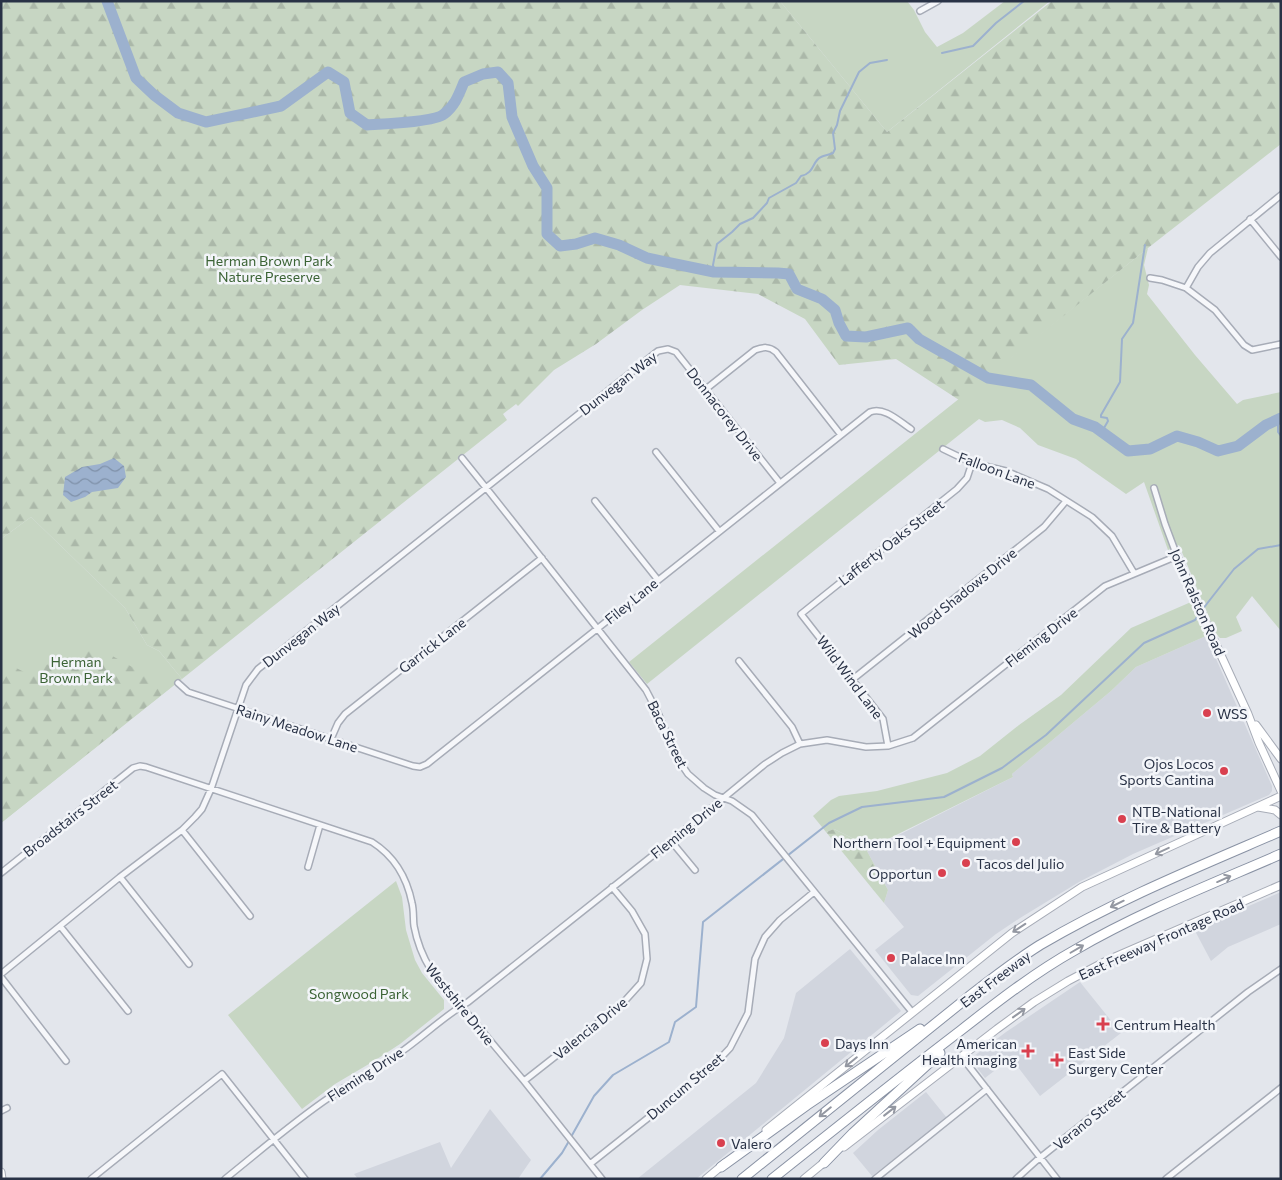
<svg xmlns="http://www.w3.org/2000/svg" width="1282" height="1180" font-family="Commissioner,sans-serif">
<defs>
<pattern id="forest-firs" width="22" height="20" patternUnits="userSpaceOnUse" patternTransform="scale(1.25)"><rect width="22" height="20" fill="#c7d6c3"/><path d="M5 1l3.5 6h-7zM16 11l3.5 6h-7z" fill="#abb8a9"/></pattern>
<pattern id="water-waves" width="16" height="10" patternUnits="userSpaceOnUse" patternTransform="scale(1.25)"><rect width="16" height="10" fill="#9cb1ce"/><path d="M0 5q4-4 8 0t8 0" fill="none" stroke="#7f91a9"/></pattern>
</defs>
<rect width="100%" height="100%" fill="#e3e6ec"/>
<!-- built -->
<path fill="#d1d5de" d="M1206 636 1272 786V791L1269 795 1133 854 1079 882 1020 918 996 934 918 996 911 995 875 950 904 927 884 903 888 890 867 851 1013 777 1012 774 1111 691 1136 667Z
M1281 892V924L1228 947 1211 961 1194 929 1216 920 1222 934 1216 920Z
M850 949 901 1011 696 1179H637L756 1083 784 1038 796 993Z
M1080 982 1121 1033 1040 1096 1011 1058 985 1078 970 1059 1006 1032Z
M926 1092 947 1118 872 1176 853 1153 878 1130Z
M490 1109 531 1160 518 1179H358L354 1174 440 1142 451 1168Z"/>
<!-- green -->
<path fill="#c7d6c3" d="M780 1H907L914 10 925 32 937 47 963 33 1005 1H1050L887 132Z
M1148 248 1144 265 1149 285 1147 294 1195 355 1237 404 1243 400 1281 392V631L1252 596 1236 617 1242 631 1226 638H1220L1216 634 1179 545 1168 550 1144 482 1126 494 1076 459 1038 445 1020 428 1002 420 985 422 979 419 647 684 629 662Z
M31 517 125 608 147 645 159 651 182 679 1 823V539Z
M1191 602 1206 636 1136 667 1111 691 1012 774 1013 777 874 846 862 843 834 829 826 832 813 816 831 800 839 796 877 791 947 773 980 756 1019 725 1061 695 1131 628Z
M396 881 402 897 406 930 415 960 422 973 444 1000V1009L400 1044 374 1061 335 1084 302 1109 228 1015Z"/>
<!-- forest -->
<path fill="url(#forest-firs)" d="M1 1H780L887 132 1052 1H1281V144L1148 248 959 400 896 359 839 365 805 319 758 294 680 285 642 310 596 344 554 370 518 406 516 404 503 414 507 420 182 679 159 651 147 645 125 608 31 517 1 539Z
M98 648 170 688 1 823V660L24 672Z
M834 829 862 843 874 846 867 851 888 890 884 903 826 832Z"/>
<!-- water -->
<path fill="url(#water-waves)" d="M114 458 124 466 126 477 118 488 92 492 85 497 71 502 63 495 65 477 82 467 100 464Z"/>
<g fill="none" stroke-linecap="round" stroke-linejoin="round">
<!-- stream -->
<path stroke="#9cb1ce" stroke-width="2" d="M942 53 973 46 996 23 1024 1
M714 272 713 265 717 244 732 232 740 224 753 218 767 203 769 198 796 183 801 176C815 173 812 161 821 157 825 155 829 155 833 153L835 149 833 133 837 125 840 111 859 72 870 63 887 60
M1278 420V432L1281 436
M1103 433 1104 428 1108 421 1107 418 1101 417V415L1120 382 1122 339 1133 323 1145 245
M1202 610 1234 569 1258 549 1281 545
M571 1137 594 1096 613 1075 669 1042 675 1022 696 1007 703 922 829 823 862 807 944 797 1002 768 1046 735 1144 643 1195 620 1199 614
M540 1179 562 1153 569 1141"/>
<!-- river -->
<path stroke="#9cb1ce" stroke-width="11" d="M107 1 136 78 154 95 178 113 206 122 281 106 328 72 344 82 350 113 367 125C382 124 435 122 444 114 455 106 459 94 464 82L483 74 498 72 508 83 512 117 533 166 547 188V234L560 246 576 244 595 238 619 245 647 258 714 272 778 273 789 274 797 289 822 299 835 310 839 323 846 336 866 337 908 328 919 339 988 378 1031 385 1073 419 1095 427 1128 451 1150 449 1177 436 1198 442 1218 451 1238 446 1266 425 1281 418"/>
<!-- street casing -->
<g stroke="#a7acb7" stroke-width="8">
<path id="street" d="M920 11 938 1
M1250 219 1281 257
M1150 278 1162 280 1186 288 1215 310 1244 345 1252 350 1281 344
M1186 288 1198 267 1210 253 1281 195
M706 389 755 350C763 347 769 346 776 352L841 435
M943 449 972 463 1006 471 1048 489 1092 517 1112 536 1134 573
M656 452 719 531
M462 458 491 494 646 690 658 713 677 758 688 774 704 788 715 795 732 801 752 815 912 1012
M595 501 658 580
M739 661 792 727 800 744
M853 679 1044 527 1066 501
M178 683 188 692 413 766 420 767 427 764 870 412C884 406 900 422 911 429
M331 739 338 723 345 714 542 558
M888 746 883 719 801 614 957 489 967 478 972 463
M182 830 250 916
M671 841 695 870
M308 867 320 825
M1 873 133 768 140 766 146 767 372 842C394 856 407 878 412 903 414 911 413 919 414 926 417 942 423 957 431 970L524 1081 602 1179
M120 877 189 964
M60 926 128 1011
M1 974 120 877 182 830 195 817 202 809 211 789 246 685 258 669 658 351 668 349 676 352 780 483
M1 977 66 1061
M961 1056 1057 1179
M524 1081 622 1004 641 983 647 959 645 934 632 911 612 887
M1 1111 7 1108
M590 1164 711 1068 730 1048 748 1013 755 959 765 937 780 920 814 892
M91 1179 222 1074 305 1179
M225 1179C260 1151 293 1122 330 1097 353 1081 378 1069 401 1052 424 1036 444 1016 468 1002L671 841 765 764 782 753 800 744 827 740 866 747 888 746 913 738 1105 586 1177 556 1165 524 1154 488
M875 1179 987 1089
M1016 1179 1036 1161 1248 992 1281 969
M1166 1179 1281 1088"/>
</g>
<!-- secondary casing -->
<g stroke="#a7acb7" stroke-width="9">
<path id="secondary" d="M1177 556 1196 601 1248 714 1259 743 1281 791
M1256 725 1281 759
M1258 807 1275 810 1281 815
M766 1130 1012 933 1082 887 1281 796
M844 1147 997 1029 1034 1002 1068 981 1108 960 1281 885
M1 1172 2 1179
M706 1179 725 1163
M804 1179 827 1160"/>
</g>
<!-- highway casing -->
<g stroke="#8992a4" stroke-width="11">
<path id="highway" d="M824 1163 853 1133 940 1053
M721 1167 807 1105 920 1029
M742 1179 972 994C994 977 1016 960 1040 945 1116 900 1200 866 1281 831
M772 1179C835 1129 897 1079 960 1031 997 1002 1034 973 1075 950 1140 912 1212 884 1281 854"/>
</g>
<!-- street -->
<use href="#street" stroke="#f6f7fa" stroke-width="5"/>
<!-- secondary -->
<use href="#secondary" stroke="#fff" stroke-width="7"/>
<!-- highway -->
<use href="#highway" stroke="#fff" stroke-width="9"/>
</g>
<!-- one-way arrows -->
<defs><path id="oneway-shaft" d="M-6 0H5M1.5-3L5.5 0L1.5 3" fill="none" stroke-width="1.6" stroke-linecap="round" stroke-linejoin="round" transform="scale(1.25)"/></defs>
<g stroke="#9498a2">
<use href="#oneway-shaft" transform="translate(1162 851) rotate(155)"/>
<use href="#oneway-shaft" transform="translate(1224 879) rotate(-24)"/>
<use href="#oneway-shaft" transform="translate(1117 904) rotate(154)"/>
<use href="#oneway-shaft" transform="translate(1019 928) rotate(147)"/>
<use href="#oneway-shaft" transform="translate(1077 949) rotate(-30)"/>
<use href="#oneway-shaft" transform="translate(1019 1013) rotate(-36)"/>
<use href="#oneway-shaft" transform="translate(851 1062) rotate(141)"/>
<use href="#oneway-shaft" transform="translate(890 1111) rotate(-38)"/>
<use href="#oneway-shaft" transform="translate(825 1112) rotate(141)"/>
</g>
<!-- markers -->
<g fill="#d9404f" stroke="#f3f5f9" stroke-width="2">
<circle cx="1207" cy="713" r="5"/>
<circle cx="1224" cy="771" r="5"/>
<circle cx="1122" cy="819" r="5"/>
<circle cx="1016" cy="842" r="5"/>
<circle cx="966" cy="863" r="5"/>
<circle cx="942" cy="873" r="5"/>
<circle cx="891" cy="958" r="5"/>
<path d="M1100.5 1016.5h5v5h5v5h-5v5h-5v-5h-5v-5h5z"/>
<circle cx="825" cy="1043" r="5"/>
<path d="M1025.5 1043.5h5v5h5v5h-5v5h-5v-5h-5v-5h5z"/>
<path d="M1054.5 1052.5h5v5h5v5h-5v5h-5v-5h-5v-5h5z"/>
<circle cx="721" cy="1143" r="5"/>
</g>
<g text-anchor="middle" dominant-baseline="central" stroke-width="5" stroke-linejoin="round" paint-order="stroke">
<!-- park labels -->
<g font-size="14" fill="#3b6335" stroke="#f3f5f9">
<text x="269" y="260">Herman Brown Park<tspan x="269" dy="16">Nature Preserve</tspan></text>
<text x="76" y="661">Herman<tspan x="76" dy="16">Brown Park</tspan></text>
<text x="359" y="993">Songwood Park</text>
</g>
<!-- street labels -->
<g font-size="14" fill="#293246" stroke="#f3f5f9">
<text transform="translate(618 383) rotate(-38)">Dunvegan Way</text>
<text transform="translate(725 414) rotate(52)">Donnacorey Drive</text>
<text transform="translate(997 470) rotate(20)">Falloon Lane</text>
<text transform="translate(891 542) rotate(-38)">Lafferty Oaks Street</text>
<text transform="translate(962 593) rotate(-39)">Wood Shadows Drive</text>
<text transform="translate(631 601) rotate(-39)">Filey Lane</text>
<text transform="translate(1198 602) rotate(66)">John Ralston Road</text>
<text transform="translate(301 635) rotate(-38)">Dunvegan Way</text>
<text transform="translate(1041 637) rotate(-38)">Fleming Drive</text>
<text transform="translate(432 645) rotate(-38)">Garrick Lane</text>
<text transform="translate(850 677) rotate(53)">Wild Wind Lane</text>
<text transform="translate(297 728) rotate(18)">Rainy Meadow Lane</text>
<text transform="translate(668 734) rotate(64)">Baca Street</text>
<text transform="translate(70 818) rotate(-38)">Broadstairs Street</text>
<text transform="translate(686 828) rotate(-39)">Fleming Drive</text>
<text transform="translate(1161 939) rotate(-24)">East Freeway Frontage Road</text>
<text transform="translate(995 979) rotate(-37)">East Freeway</text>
<text transform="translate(460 1004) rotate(51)">Westshire Drive</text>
<text transform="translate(590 1028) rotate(-39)">Valencia Drive</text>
<text transform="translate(365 1074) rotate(-33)">Fleming Drive</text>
<text transform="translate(685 1086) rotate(-40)">Duncum Street</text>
<text transform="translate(1089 1119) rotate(-39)">Verano Street</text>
</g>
<!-- poi labels -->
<g font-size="14" fill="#293246" stroke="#f3f5f9" text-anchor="start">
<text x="1217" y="713">WSS</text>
<text x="1214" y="763" text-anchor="end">Ojos Locos<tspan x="1214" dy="16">Sports Cantina</tspan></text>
<text x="1132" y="811">NTB-National<tspan x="1132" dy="16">Tire &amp; Battery</tspan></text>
<text x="1006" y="842" text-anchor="end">Northern Tool + Equipment</text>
<text x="976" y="863">Tacos del Julio</text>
<text x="932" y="873" text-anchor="end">Opportun</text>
<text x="901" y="958">Palace Inn</text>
<text x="1114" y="1024">Centrum Health</text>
<text x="835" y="1043">Days Inn</text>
<text x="1017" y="1043" text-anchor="end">American<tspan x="1017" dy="16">Health imaging</tspan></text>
<text x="1068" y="1052">East Side<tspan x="1068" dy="16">Surgery Center</tspan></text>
<text x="731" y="1143">Valero</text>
</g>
</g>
<!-- border -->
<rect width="1282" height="1180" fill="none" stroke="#293246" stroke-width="5"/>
</svg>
